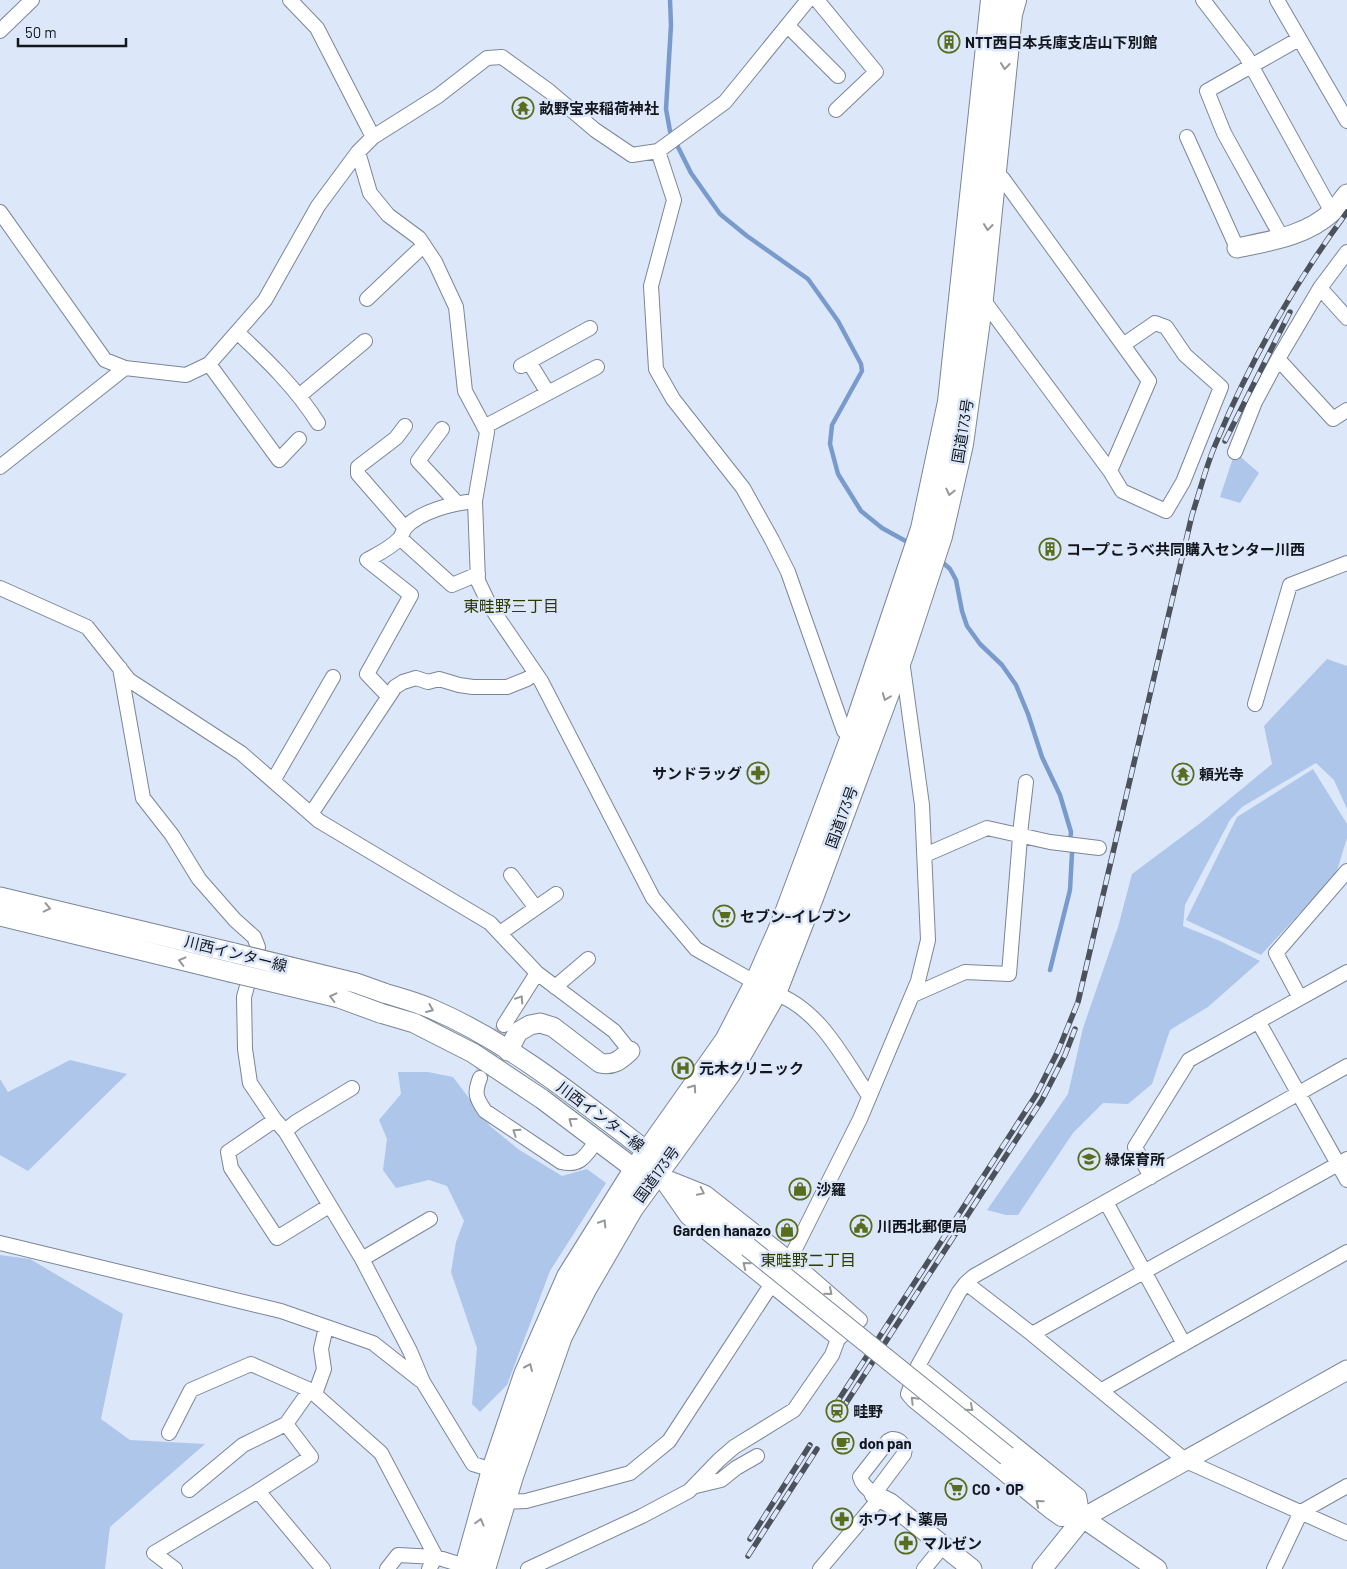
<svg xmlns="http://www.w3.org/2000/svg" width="1347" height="1569" font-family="Barlow,'Noto Sans JP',sans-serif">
<rect width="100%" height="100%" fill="#dce8fa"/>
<!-- green -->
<path fill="#adc6ea" d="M1235 452 1259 473 1240 503 1220 497Z
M1327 659 1347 666V809L1334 780 1316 763 1242 807 1230 820 1185 905 1183 926 1220 941 1260 961 1208 1007 1170 1030 1152 1084 1128 1104 1103 1103 1073 1133 1018 1215H1006L987 1210 1068 1094 1083 1028 1118 927 1132 874 1203 821 1272 764 1264 726Z
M1313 769 1347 824V838L1336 874 1261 955 1186 920 1237 817Z
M70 1060 127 1074 28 1171 0 1155V1079L8 1092Z
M398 1072H428L453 1077 490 1126 518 1149 562 1176 587 1169 606 1183 550 1271 507 1385 480 1412 472 1404 477 1348 451 1272 456 1242 464 1221 447 1186 429 1180 396 1188 383 1170 387 1139 379 1120 401 1094Z
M0 1255 30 1259 123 1314 101 1419 130 1440 205 1444 110 1527 105 1569H0Z"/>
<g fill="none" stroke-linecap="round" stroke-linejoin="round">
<!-- stream -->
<path stroke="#799bcc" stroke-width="4.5" d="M670 0 671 25 666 109 670 131 691 173 720 214 747 236 808 279 838 321 861 364 862 371 832 425 830 444 838 474 861 511 882 528 911 544
M940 560 950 569 956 580 962 611 967 626 980 644 1002 665 1016 685 1028 714 1042 757 1060 795 1071 832 1070 841 1072 853 1070 890 1050 970"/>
<!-- street-tunnel -->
<path stroke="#bec9d9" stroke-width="14" stroke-dasharray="14 7" stroke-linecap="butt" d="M480 1078 504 1025"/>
<!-- street casing -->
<g stroke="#7b8696" stroke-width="16">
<path id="street" d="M290 0 317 28 373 137
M817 0 876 72 836 110
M1203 0 1246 56 1332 212
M1277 0 1347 121
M788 26 838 76
M0 31 32 0
M1187 137 1237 248
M658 151 725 102 808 0
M358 152 370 193 388 215 419 238 435 262 456 307 465 391 487 432 475 501 478 581 490 606 541 681 653 898 696 949 774 993C820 1009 843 1058 869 1096
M0 212 105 360 125 368 186 375 209 364 265 300 318 206 358 152 373 137 438 96 487 58 502 57 549 91 595 130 632 155 658 151 674 200 651 286 656 369 673 399 743 488 772 540 788 572 844 731 858 740
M1282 238 1224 133 1207 91 1299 39
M1320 288 1347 318
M981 298 987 305 1110 471 1149 381 1003 179 994 171
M367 299 424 245
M237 332C267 360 296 388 318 423
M1278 359 1333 419 1347 410
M529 362 548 393
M209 364 279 460 299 439
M521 366 590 328
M299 396 365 341
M484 427 597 367
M442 429 418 461 457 503
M1235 452 1255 402 1278 359 1320 288 1347 252
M0 467 125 368
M1110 471 1122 491 1166 511 1183 482 1221 387 1185 355 1166 327 1155 323 1123 345
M405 528 358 474V467L396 438 405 426
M400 538 452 585 478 574
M0 588 87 627 129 680 241 753 319 821 490 923 537 973 614 1031 630 1051
M120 668 143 798 172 835 199 879 235 920 254 937 258 947 244 997 245 1049 250 1083 275 1120 285 1131 362 1259 410 1351 423 1382 473 1464 499 1472
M388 696 367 674 411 595 367 560C378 554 391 548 400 538 402 535 403 531 405 528 420 511 454 503 475 501
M1255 704 1290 585 1347 563
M273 781 333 677
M311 814 395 687 403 682 416 678 428 682 439 679 459 685 473 687H507L527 679 535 673
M925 855 987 828 1050 842 1099 848
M511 875 536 908
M500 933 556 894
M555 987 588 959
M913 995 965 972 1009 974 1021 825 1026 782
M1300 998 1276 953 1347 871
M1258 1021 1347 1180
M504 1025 537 973
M480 1078C474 1093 476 1098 485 1111L561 1162C581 1167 586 1155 597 1140
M275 1120 228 1152 231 1168 277 1238 329 1206
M285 1131 296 1122 352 1088
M1151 1177 1135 1147 1189 1060 1347 972
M664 1184 687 1217 838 1339
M1106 1202 1184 1344
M0 1243 281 1311 373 1343 420 1380
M362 1259 430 1219
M966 1283 1032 1334 1186 1461 1347 1533
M1032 1334 1347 1159
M918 1366 1079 1496 1083 1518 1061 1519 1051 1512 913 1400 908 1394 918 1366 959 1292 966 1283 974 1276 1347 1066
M1102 1390 1347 1252
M315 1394 324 1369 321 1349 326 1327
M169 1433 191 1390 251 1364 310 1390
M892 1439C899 1439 901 1442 905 1448L904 1454 874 1494C868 1489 862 1485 860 1477L888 1441Z
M696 1486 721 1480 736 1468 757 1456
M189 1490 243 1445 286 1424
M258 1491 323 1569
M504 1502 526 1501 630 1473 669 1441 771 1285 790 1259 860 1119 918 981 928 940 922 805 902 660
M175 1569 154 1553 258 1491 311 1457 286 1424 310 1390 381 1453 436 1557 429 1569
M387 1569 398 1555 436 1557 474 1569
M528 1569 642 1516 689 1491 719 1460 734 1447 794 1410 832 1355 838 1339 860 1320 790 1259 706 1193 671 1179
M820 1569 880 1498
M924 1569 943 1546
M1274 1569 1301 1512 1347 1486"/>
</g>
<!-- secondary casing -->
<g stroke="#7b8696" stroke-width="21">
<path id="secondary" d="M1237 248C1270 241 1306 236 1332 212 1338 207 1342 200 1347 194
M0 897 234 953
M0 916 230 972
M384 993C400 998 416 1002 432 1009 511 1043 580 1100 648 1152L653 1165
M380 1013 414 1023 473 1053 542 1099 636 1170 657 1173 748 1247
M508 1051 518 1032 530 1025 540 1023 553 1027 600 1063C614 1066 620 1060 630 1051
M1007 1456 1083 1518 1157 1569
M874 1494 880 1498 890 1503 972 1569
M1042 1569 1083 1518 1347 1370"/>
</g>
<!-- highway casing -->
<g stroke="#7b8696" stroke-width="26">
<path id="highway" d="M467 1567 494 1470 526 1375 569 1277 636 1170 727 1041 757 983 783 924 853 737 923 529 950 402 993 0
M483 1569 511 1476 560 1336 584 1289 631 1208 728 1074 774 993 812 895 901 655 940 536 961 444 981 298 1010 14 1014 0"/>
</g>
<!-- street -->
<use href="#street" stroke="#fff" stroke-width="14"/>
<!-- secondary -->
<use href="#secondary" stroke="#fff" stroke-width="19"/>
<!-- highway -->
<use href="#highway" stroke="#fff" stroke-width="24"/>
<!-- rail casing -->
<g stroke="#4c525c" stroke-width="5.5">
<path id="rail" d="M1225 441 1290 312
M834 1407 1036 1095 1058 1051 1078 1002 1192 515C1200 491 1206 466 1216 443 1250 361 1295 283 1347 212
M841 1411 1042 1100 1065 1055 1075 1029
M750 1539 810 1445
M748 1556 817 1449"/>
</g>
<!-- rail -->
<use href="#rail" stroke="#dce8fa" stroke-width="4" stroke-dasharray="11" stroke-linecap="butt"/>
<!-- secondary-bridge casing -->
<g stroke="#7b8696" stroke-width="21" stroke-linecap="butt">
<path id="secondary-bridge" d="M234 953 356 983 384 993
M230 972 339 998 380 1013
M748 1247 1007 1456"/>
</g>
<!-- secondary-bridge -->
<use href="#secondary-bridge" stroke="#fff" stroke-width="19"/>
</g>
<!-- one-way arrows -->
<defs><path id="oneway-chevron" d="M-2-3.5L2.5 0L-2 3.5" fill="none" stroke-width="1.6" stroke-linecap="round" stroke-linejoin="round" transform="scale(1.25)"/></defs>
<g stroke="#959799">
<use href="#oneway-chevron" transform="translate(1005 66) rotate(96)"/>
<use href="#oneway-chevron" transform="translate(988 227) rotate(96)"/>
<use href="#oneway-chevron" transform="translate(950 492) rotate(103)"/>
<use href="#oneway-chevron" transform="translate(886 697) rotate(111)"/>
<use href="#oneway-chevron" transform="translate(47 908) rotate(13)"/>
<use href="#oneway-chevron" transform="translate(182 961) rotate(-166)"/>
<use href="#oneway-chevron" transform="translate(333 997) rotate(-166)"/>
<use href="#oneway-chevron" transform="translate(520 999) rotate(-57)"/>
<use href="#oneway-chevron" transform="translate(430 1009) rotate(23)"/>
<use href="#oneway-chevron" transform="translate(693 1088) rotate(-55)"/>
<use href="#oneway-chevron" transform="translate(572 1121) rotate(-143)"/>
<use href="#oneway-chevron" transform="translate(516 1132) rotate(-146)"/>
<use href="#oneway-chevron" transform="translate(701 1192) rotate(26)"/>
<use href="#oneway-chevron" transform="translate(603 1223) rotate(-58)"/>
<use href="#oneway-chevron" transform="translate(746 1265) rotate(-141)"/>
<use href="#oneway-chevron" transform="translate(829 1292) rotate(41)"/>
<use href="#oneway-chevron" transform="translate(529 1367) rotate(-66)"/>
<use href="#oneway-chevron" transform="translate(914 1400) rotate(-135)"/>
<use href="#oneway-chevron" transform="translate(970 1408) rotate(39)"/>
<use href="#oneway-chevron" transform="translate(1039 1503) rotate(-141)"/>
<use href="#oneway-chevron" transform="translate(480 1522) rotate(-75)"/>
</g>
<!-- icons -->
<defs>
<g id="building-ring" transform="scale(1.125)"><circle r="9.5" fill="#dce8fa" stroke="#586e1e" stroke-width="1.5"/><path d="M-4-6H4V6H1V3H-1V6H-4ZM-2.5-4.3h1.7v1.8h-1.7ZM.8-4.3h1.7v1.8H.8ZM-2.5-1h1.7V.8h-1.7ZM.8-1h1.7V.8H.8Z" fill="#586e1e"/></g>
<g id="temple-ring" transform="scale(1.125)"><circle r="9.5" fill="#dce8fa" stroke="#586e1e" stroke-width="1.5"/><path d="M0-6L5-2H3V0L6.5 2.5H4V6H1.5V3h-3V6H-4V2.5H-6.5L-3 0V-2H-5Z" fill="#586e1e"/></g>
<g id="pharmacy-ring" transform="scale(1.125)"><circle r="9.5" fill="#dce8fa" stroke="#586e1e" stroke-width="1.5"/><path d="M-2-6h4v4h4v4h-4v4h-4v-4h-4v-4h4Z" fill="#586e1e"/></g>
<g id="supermarket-ring" transform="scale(1.125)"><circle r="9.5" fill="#dce8fa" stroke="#586e1e" stroke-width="1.5"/><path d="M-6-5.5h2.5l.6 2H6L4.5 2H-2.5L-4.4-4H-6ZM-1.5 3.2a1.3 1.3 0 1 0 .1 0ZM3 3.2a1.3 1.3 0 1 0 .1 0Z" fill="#586e1e"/></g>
<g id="hospital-ring" transform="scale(1.125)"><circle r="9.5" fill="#dce8fa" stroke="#586e1e" stroke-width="1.5"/><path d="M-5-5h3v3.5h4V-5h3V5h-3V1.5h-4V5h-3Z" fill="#586e1e"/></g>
<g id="school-ring" transform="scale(1.125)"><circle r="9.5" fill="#dce8fa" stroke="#586e1e" stroke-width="1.5"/><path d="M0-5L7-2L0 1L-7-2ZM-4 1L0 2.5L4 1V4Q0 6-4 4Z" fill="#586e1e"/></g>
<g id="shop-ring" transform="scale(1.125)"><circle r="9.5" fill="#dce8fa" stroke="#586e1e" stroke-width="1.5"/><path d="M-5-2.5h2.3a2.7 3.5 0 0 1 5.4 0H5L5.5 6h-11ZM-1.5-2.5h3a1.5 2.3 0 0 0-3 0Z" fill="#586e1e"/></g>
<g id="civic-ring" transform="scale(1.125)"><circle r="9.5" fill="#dce8fa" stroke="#586e1e" stroke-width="1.5"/><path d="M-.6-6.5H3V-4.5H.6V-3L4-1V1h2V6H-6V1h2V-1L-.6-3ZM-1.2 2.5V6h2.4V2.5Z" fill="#586e1e"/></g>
<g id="station-ring" transform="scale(1.125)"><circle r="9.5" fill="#dce8fa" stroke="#586e1e" stroke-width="1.5"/><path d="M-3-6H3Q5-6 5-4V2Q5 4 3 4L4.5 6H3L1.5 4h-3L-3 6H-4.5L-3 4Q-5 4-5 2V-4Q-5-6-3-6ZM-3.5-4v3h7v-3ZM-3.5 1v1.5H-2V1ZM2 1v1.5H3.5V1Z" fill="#586e1e"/></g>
<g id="cafe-ring" transform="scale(1.125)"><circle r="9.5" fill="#dce8fa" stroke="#586e1e" stroke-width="1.5"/><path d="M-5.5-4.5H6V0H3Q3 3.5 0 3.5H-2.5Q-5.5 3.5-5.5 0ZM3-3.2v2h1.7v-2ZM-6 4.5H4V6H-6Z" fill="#586e1e"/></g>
</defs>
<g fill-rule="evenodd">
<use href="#building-ring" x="949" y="42"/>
<use href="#temple-ring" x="523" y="108"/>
<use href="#building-ring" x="1050" y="549"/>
<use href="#pharmacy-ring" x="758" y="773"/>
<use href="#temple-ring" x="1183" y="774"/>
<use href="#supermarket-ring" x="724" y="916"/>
<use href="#hospital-ring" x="683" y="1068"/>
<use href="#school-ring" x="1089" y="1159"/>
<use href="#shop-ring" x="800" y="1189"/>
<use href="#civic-ring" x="861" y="1226"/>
<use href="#shop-ring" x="787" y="1230"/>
<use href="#station-ring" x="837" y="1411"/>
<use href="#cafe-ring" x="843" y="1443"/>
<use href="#supermarket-ring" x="956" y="1489"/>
<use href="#pharmacy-ring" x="842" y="1519"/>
<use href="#pharmacy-ring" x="906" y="1543"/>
</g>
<g text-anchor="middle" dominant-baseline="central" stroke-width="5" stroke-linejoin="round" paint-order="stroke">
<!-- poi labels -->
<g font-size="15" font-weight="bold" fill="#13171d" stroke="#dce8fa" text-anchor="start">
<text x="965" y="42">NTT西日本兵庫支店山下別館</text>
<text x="539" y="108">畝野宝来稲荷神社</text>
<text x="1066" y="549">コープこうべ共同購入センター川西</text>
<text x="742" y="773" text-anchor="end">サンドラッグ</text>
<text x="1199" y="774">頼光寺</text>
<text x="740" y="916">セブン-イレブン</text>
<text x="699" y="1068">元木クリニック</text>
<text x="1105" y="1159">緑保育所</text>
<text x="816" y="1189">沙羅</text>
<text x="877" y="1226">川西北郵便局</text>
<text x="771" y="1230" text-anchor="end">Garden hanazo</text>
<text x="853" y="1411">畦野</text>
<text x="859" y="1443">don pan</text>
<text x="972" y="1489">CO・OP</text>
<text x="858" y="1519">ホワイト薬局</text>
<text x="922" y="1543">マルゼン</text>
</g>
<!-- street labels -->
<g font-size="15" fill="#13171d" stroke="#dce8fa">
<text transform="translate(962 431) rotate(-81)">国道173号</text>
<text transform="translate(841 817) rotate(-70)">国道173号</text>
<text transform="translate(236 953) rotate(14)">川西インター線</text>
<text transform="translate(601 1116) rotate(37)">川西インター線</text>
<text transform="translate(656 1174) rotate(-54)">国道173号</text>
</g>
<!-- neighbourhood labels -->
<g font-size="16" fill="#2d3b01" stroke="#dce8fa">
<text x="511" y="605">東畦野三丁目</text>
<text x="808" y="1259">東畦野二丁目</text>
</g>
</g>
<!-- scale -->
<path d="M18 38v8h108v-8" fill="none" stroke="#13171d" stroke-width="2.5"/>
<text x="25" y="38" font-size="15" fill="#13171d" stroke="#dce8fa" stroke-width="4" paint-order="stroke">50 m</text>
</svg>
